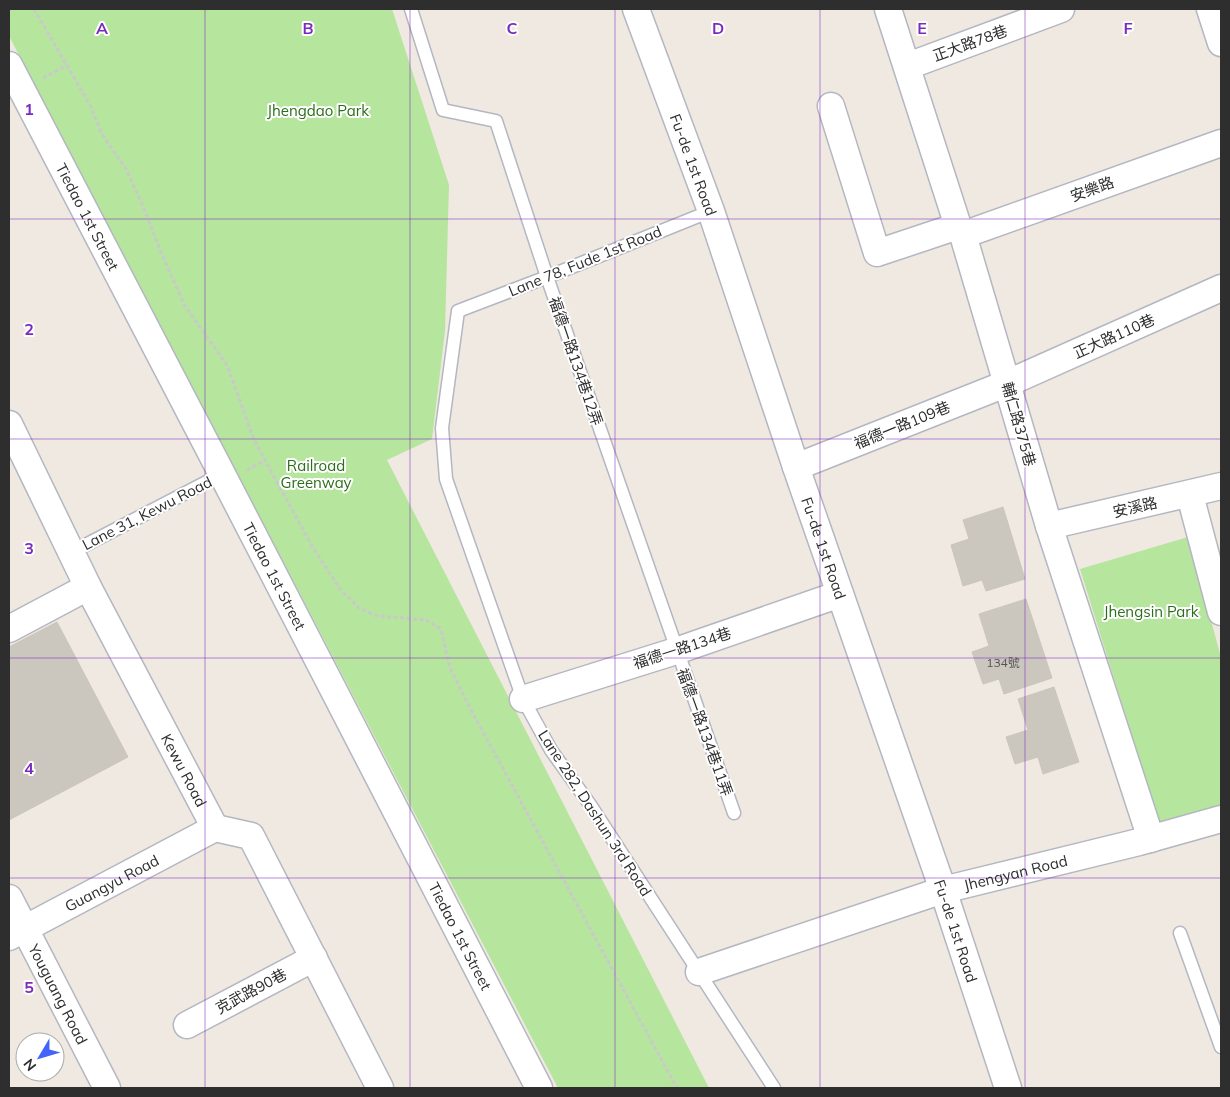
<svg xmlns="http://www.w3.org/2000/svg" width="1230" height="1097" font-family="Mulish,'Noto Sans TC',sans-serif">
<rect width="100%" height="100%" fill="#efe9e1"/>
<!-- green -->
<path fill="#b6e59e" d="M9 9H392L449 185 445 331 432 439 387 460 709 1088H558L9 36Z
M1188 537 1221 657V808L1159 823 1080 569Z"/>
<!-- building -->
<path fill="#cbc7bf" stroke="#cbc5ba" d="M1003 507 1025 579 986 591 982 580 963 586 951 545 969 539 963 520Z
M1026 599 1052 678 1004 694 999 679 983 684 972 652 989 646 979 614Z
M57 622 128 757 9 820V647Z
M1054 687 1079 762 1043 774 1038 757 1015 764 1006 737 1028 730 1018 699Z"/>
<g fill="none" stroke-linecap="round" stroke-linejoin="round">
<!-- lane casing -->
<g stroke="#b4b7c1" stroke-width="15">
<path id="lane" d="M411 9 443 110 496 121 547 277 734 813
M711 211 547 277 458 311 442 428 446 479 523 699 551 750 591 806 774 1088
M72 552 222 474
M1180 933 1221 1047"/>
</g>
<!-- street casing -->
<g stroke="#b4b7c1" stroke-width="29">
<g id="street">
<path id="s1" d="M636 9 711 211 796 467 943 890 1008 1088"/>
<path d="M888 9 958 226 963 235 1049 526 1151 839"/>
<path d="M1210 9 1221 43"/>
<path id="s2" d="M9 65 222 474 539 1088"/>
<path d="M908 66 1061 9"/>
<path d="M831 106 877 253 958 226"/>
<path d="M963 235 1221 143"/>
<path id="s3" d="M9 424 88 587 215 828"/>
<path d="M796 467 1008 383 1221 288"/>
<path d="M1190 495 1221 612"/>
<path d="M1049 526 1221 486"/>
<path d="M9 629 88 587"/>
<path d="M523 699 676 651 840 594"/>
<path d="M215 828 251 836 380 1088"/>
<path id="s4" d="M9 898 107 1088"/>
<path id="s5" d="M9 937 215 828"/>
<path id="s6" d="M699 972 943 890 1139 842 1221 819"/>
<path d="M187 1025 314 958"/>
</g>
</g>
<!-- path -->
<path stroke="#c9c9c9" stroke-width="3" stroke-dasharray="4 2.5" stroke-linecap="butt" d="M34 9 90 105 102 134 126 169 143 206 160 250 185 306 227 365 254 440 312 546 340 589 359 608 377 616 426 620 441 629 450 668 471 710 677 1088
M43 78 67 65
M247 470 265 460"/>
<!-- lane -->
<use href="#lane" stroke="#fff" stroke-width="12"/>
<!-- street -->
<use href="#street" stroke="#fff" stroke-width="26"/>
</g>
<!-- grid -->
<path fill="none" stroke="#7b2cbf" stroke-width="1" stroke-opacity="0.55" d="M205 9V1088M410 9V1088M615 9V1088M820 9V1088M1025 9V1088M9 219H1221M9 439H1221M9 658H1221M9 878H1221"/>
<g text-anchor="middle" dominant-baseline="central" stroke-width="4" stroke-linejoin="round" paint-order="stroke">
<!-- number labels -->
<g font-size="12" fill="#555452">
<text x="1003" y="662">134號</text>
</g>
<!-- street labels -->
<g font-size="15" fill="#2e2e2e" stroke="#fff">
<text transform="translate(970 43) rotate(-20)">正大路78巷</text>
<text stroke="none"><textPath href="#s1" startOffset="166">Fu-de 1st Road</textPath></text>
<text transform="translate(1092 189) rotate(-20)">安樂路</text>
<text stroke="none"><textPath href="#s2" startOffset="171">Tiedao 1st Street</textPath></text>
<text transform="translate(585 261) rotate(-22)">Lane 78, Fude 1st Road</text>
<text transform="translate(1114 336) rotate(-24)">正大路110巷</text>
<text transform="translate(576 361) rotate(71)">福德一路134巷12弄</text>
<text transform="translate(1019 424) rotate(74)">輔仁路375巷</text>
<text transform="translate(902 425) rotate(-22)">福德一路109巷</text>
<text transform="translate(1135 507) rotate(-13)">安溪路</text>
<text transform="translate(147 513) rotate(-27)">Lane 31, Kewu Road</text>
<text stroke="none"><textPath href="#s1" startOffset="571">Fu-de 1st Road</textPath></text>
<text stroke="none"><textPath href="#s2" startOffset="576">Tiedao 1st Street</textPath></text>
<text transform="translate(682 648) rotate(-18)">福德一路134巷</text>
<text transform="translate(705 732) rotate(70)">福德一路134巷11弄</text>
<text stroke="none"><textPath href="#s3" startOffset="388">Kewu Road</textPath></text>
<text transform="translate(595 813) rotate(57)">Lane 282, Dashun 3rd Road</text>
<text stroke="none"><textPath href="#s6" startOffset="332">Jhengyan Road</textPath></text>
<text stroke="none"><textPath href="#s5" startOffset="116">Guangyu Road</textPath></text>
<text stroke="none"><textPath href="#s1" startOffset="976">Fu-de 1st Road</textPath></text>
<text stroke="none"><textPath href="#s2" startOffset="981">Tiedao 1st Street</textPath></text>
<text transform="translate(251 991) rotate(-28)">克武路90巷</text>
<text stroke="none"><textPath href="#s4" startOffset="108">Youguang Road</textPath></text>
</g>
<!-- park labels -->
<g font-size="15" fill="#2c6e1b" stroke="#fff">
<text x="318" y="110">Jhengdao Park</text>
<text x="316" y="465">Railroad<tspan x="316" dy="17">Greenway</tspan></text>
<text x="1151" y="611">Jhengsin Park</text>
</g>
</g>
<g font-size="16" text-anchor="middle" font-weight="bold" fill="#7b2cbf" stroke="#fff" stroke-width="4" stroke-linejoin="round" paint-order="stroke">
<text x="102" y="34">A</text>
<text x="308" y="34">B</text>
<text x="512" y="34">C</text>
<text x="718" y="34">D</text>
<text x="922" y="34">E</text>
<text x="1128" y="34">F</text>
<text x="29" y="115">1</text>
<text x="29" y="335">2</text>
<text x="29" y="554">3</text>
<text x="29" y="774">4</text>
<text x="29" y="993">5</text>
</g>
<!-- border -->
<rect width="1230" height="1097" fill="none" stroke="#2e2e2e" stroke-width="20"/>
<!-- north arrow -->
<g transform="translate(40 1057) rotate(232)"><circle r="24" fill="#ffffff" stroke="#ababab"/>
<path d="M0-4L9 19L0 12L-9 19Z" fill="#4264fb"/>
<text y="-8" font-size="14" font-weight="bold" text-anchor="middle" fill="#2e2e2e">N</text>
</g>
</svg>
